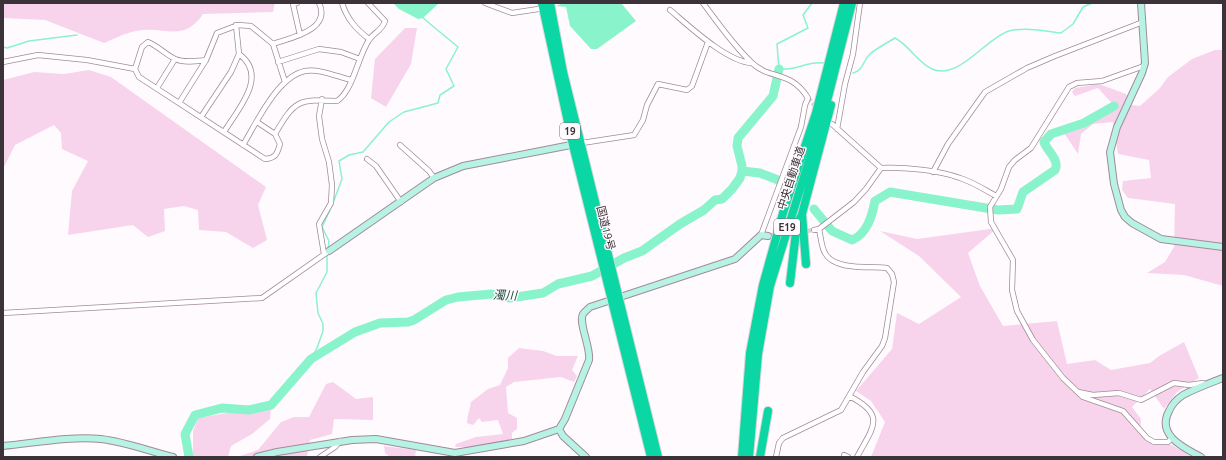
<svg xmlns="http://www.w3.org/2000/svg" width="1226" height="460" font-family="Ubuntu,'Noto Sans JP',sans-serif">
<rect width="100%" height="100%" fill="#fffafd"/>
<!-- green -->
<path fill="#f8d4ec" d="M3 3H275L273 12 203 14C183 44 164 25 136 31 125 33 114 39 104 43L45 20 3 18Z
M405 28H417L411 64 386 107 371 98 375 59Z
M1215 50H1223V286L1184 275 1147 273 1165 262 1174 247 1175 204 1128 198 1122 190 1123 181 1151 178 1149 160 1118 154 1113 122 1093 124 1081 134 1078 154 1064 133 1086 125 1116 108 1098 88 1075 96 1072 92 1075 88 1099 84 1126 94 1131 105 1140 106 1160 88 1168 77 1192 59Z
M89 70 111 77 266 187 258 205 267 240 253 248 226 232 199 230 198 210 184 206 164 209 165 231 148 237 133 225 68 235 72 191 88 161 62 149 61 133 54 125 15 145 3 169V80L34 72 64 74Z
M997 228 968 253 980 286 1003 326 1057 321 1067 364 1095 360 1111 370 1150 363 1159 356 1184 342 1199 378 1177 392 1164 409 1150 389 1132 407 1141 419 1140 435 1157 445H1172L1191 457H871L885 422 871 401 856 391 892 349 897 313 919 324 961 297 919 256 880 231 917 239Z
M519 348 543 351 557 356H578L572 370 577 376 574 382 561 377 514 382 506 387 508 413 517 418V429L512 433V439L471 447H455L456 444 476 437 503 434 498 420 482 422 479 418 473 425 467 423C467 416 470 409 471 402L488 389 500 385 508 368V358Z
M333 382 356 399 373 397V420L334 419 332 434 310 440 307 457H237L258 450 281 422 294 417H309L326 384Z
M271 409 270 419 252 434 231 446 228 457H193V431L198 418 227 413Z
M384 446 416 450 415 457H390L385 453Z"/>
<!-- water -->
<path fill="#89f3cc" d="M393 3H439L423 18 418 19 399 9Z
M563 3H621L636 21 597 49H591L570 26 566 7 556 6Z"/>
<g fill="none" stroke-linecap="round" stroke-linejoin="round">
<!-- stream -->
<path stroke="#89f3cc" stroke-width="1.5" d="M812 3 803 15 808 28 777 44 779 69C796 71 807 61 823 63
M3 47 7 48 29 41 77 35
M853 73C864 70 863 60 870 54 877 48 887 43 895 38 909 45 917 62 932 69 958 81 986 38 1009 31 1025 27 1045 31 1061 33L1073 24 1083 7 1092 3
M333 203 342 179 339 161 349 155 363 152 389 122 404 112 438 103 440 95 454 86 446 69 458 47 423 18
M328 249 329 241 322 227 330 210
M311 359 317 348 323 331V324L318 313 316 293 327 272V254"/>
<!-- river -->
<path stroke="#89f3cc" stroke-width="9" d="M742 171 760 173 778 180
M814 209 832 231 852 240C867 234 872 216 875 201L890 192 998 210 1017 209 1023 192 1055 170C1060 160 1047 151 1044 142L1051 134 1084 123 1114 106
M189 457 185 434 195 415 222 408 249 410 271 405 311 359 355 332 380 323 408 322 414 320 446 300 458 297 491 294 510 298 543 293 558 284 592 276 624 258 642 251 680 224 704 210 715 200 722 199 732 189 740 178 742 171V166L737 146 738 138 773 96 779 69"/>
<!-- street-tunnel -->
<path stroke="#d8d2d6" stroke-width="4.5" stroke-dasharray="4.5 2" stroke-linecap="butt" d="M808 98 817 108
M768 236 814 230"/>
<!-- street casing -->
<g stroke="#a18b9a" stroke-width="6">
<path id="street" d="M297 3 293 4 300 35
M342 3C347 19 356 29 369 39
M485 3 512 13 545 8
M703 3C718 23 733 45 752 63 770 80 791 70 808 98L805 105 801 127 761 235
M670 10C689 26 727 62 752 63
M273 44C290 38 332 30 319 3
M206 60C196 61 184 63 175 59 165 54 158 46 148 42L142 47 135 69 139 77 265 159C276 158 277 154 280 144L275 134C295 100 298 99 337 101 353 91 358 56 369 40 374 32 382 31 385 21L368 3
M3 62 38 55 87 60 135 69
M278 62 319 49 341 52 360 59
M1144 66 1102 81 1077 83 1069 87 1031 148 1015 160 1009 167 1001 189 990 207 991 222 1013 260 1012 290 1017 311 1033 340 1063 378 1083 397 1123 411 1147 438 1154 442H1168L1171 439
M157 88 175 59
M322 99 319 116 322 139 329 162 332 185 331 203 319 224 324 254
M179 103 206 60 217 33 238 25 251 26 273 44 285 82
M201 117 231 72 239 54 236 25
M257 122 275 134
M832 124 881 168C903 167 939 170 960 178 973 182 985 190 996 196
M837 129 845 84 853 54 860 3
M224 132C238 109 269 76 239 54
M582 143 634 135 643 120 647 105 658 84 687 90 692 86 708 42
M243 145C257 122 277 77 305 71 318 68 338 77 351 80
M400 145 429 171 434 178
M367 159 376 166 401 202
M933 172 948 144 985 92 1027 68 1055 56 1143 22
M814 230 819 229 854 202 866 189 881 168
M3 313 262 298 329 251
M1078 392 1093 395 1119 393 1141 400 1174 383 1189 385 1203 383 1205 385
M849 396C887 415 873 427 857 457
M844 455 848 457
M320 457 335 447 340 441
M776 457 779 443 783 438 841 410 863 372 882 346 885 338 894 282 892 274 887 268C871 266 834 271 825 253 821 246 821 237 819 229"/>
</g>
<!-- secondary casing -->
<g stroke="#a18b9a" stroke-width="8">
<path id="secondary" d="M1141 3 1145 63 1142 73 1117 127 1110 152 1114 184 1121 210 1125 217 1132 223 1161 239 1223 247
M329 251 434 178 463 166 576 144
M559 429 563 436 586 457
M3 446C35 443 69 436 101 439 126 442 149 451 173 457
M257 457 277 452 352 440 376 439 455 453 524 441 559 429 565 419 589 360C591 347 578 323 583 314 585 311 588 309 590 307L735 259 761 235 768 236
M1201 457C1184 448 1156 435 1169 411 1172 404 1177 399 1183 395 1196 388 1210 383 1223 378"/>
</g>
<!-- highway casing -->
<g stroke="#d8d6d7" stroke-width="10">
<path id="highway" d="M542 3 573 145 651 457
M550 3 563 72 658 457
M806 264 802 214 831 105
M790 283 796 232 800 218
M742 457 750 353 763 285 783 213 816 113 844 3
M749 457 758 354 770 286 825 109 852 3
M760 457 768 411"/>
</g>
<!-- street -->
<use href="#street" stroke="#fff" stroke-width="4.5"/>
<!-- secondary -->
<use href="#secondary" stroke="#b6f3e4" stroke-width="6"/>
<!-- highway -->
<use href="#highway" stroke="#0ad7a4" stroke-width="8"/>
</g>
<g text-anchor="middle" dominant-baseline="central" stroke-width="3" stroke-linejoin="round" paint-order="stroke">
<!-- shield labels -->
<g fill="#fffafd" stroke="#766e74" stroke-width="1">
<rect x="560" y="123" width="20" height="16" rx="3"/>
<rect x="774" y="219" width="26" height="16" rx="3"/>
</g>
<g font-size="10" font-weight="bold" fill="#3c3239">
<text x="570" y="131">19</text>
<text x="787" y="227">E19</text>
</g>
<!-- street labels -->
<g font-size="11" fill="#3c3239" stroke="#fffafd">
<text transform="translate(791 178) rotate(-72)">中央自動車道</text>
<text transform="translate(606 228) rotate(76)">国道19号</text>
</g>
<!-- water labels -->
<g font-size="12" font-style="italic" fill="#1e4c3c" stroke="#fffafd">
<text transform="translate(505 295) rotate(2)">濁川</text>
</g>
</g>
<!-- border -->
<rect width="1226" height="460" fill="none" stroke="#3c3239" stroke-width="8"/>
</svg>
